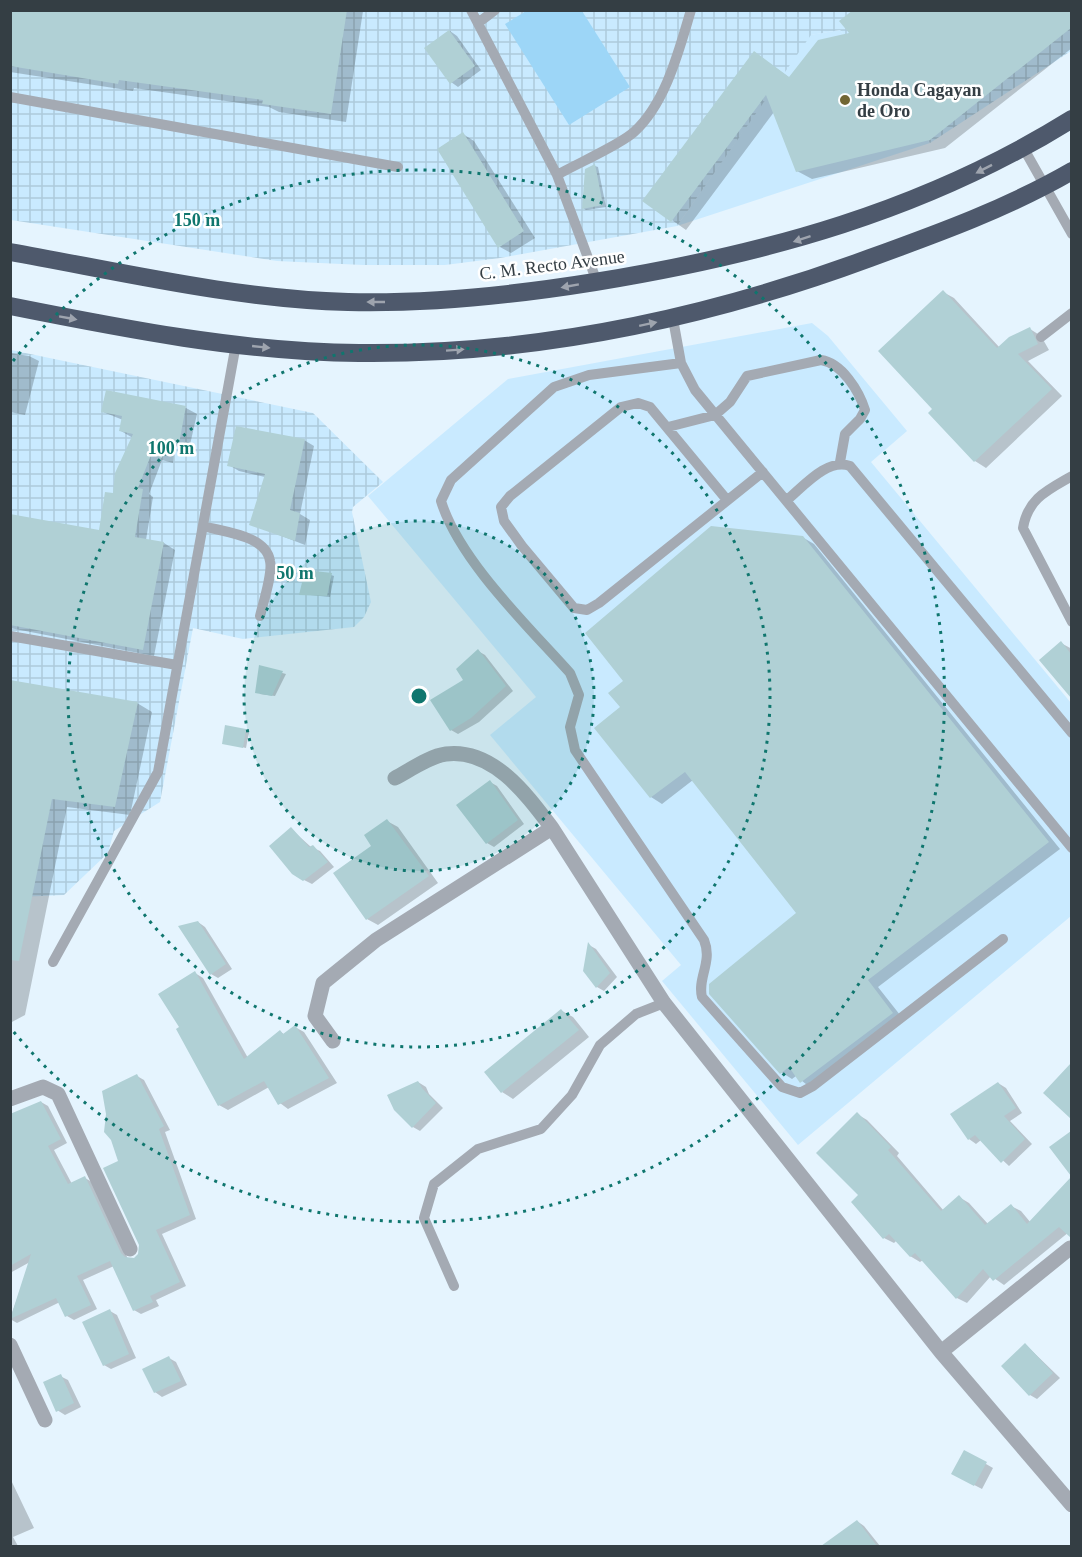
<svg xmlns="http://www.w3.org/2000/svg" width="1082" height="1557" font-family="'Times New Roman',serif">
<defs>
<pattern id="industrial-grid" width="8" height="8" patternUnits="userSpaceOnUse" patternTransform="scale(1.5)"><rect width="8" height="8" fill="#c9eaff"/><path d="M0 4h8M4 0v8" fill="none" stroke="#adcadc"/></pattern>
</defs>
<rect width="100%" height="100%" fill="#e5f4fe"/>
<!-- built -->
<path fill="#c9eaff" d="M840 30 930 143 677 226 810 35Z
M812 323 828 336 907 431 871 462 1071 703V916L798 1145 662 981 681 965 490 735 536 697 368 496 508 379Z"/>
<!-- industrial -->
<path fill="url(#industrial-grid)" d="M11 11H1071V51L930 143 840 30 811 35 677 226 500 258 445 265H363L277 261 11 220Z
M11 350 313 413 383 482 353 507 352 512 371 602 364 617 354 627 243 639 193 628 160 802 114 831 108 853 64 895 19 897 11 894Z"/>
<!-- park -->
<path fill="#9dd6f7" d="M526 11H582L630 87 569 125 505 24Z"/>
<!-- shadow -->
<path fill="#0003" d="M10 10 363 11 346 122 279 112 269 107 134 88 133 91 10 72Z
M855 10H1072V48L945 148 812 179 797 171 774 112 686 230 645 201 754 53 790 78 851 34Z
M450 31 457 36 481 70 458 87 451 82Z
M463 134 474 141 535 238 511 253 500 247Z
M595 166 598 167 606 207 586 210 583 208Z
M943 292 954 298 1000 348 1030 329 1041 336 1049 350 1028 361 1062 396 986 468 975 461 930 413 934 409Z
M10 353 29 356 39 361 25 415 10 412Z
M107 392 186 408 197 414 189 449 174 446 173 463 162 460 149 494 153 497 146 540 164 543 175 550 154 656 10 628V516L100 532 133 438 121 431 123 420 103 412Z
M304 440 314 446 300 514 310 520 305 545 251 524 265 477 239 471 229 465Z
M802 537 814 544 1060 849 878 987 904 1020 812 1089 796 1076 792 1079 781 1072 798 914 693 780 662 804 651 797 622 707Z
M331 575 334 576 330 597 300 594Z
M1061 643 1072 649V695L1041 660Z
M478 651 485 655 513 691 479 722 458 734 451 730 465 680Z
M260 667 286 674 275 696 260 694Z
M10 682 137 703 152 712 130 815 67 807 25 1015 10 1023Z
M246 731 249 732 246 748 224 743Z
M490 782 497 786 524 824 494 847 487 843Z
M387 821 398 827 438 883 378 925 367 919 335 874 373 847Z
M291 829 311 847 320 851 334 867 312 884 304 880Z
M198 922 205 927 232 969 218 978 211 974Z
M589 945 596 949 617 977 604 991 597 987Z
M195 973 203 978 248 1058 281 1032 285 1035 295 1027 304 1032 337 1083 288 1109 280 1103 269 1087 228 1110 219 1105 181 1028Z
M562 1011 573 1017 589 1037 513 1099 502 1092Z
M1072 1065V1116L1046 1093Z
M137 1076 144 1080 170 1130 165 1132 196 1219 162 1234 186 1286 156 1300 159 1306 141 1314 134 1310 114 1266 83 1280 97 1309 74 1320 67 1316 60 1302 17 1323 10 1319 30 1262 10 1273V1115L41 1102 48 1106 67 1143 54 1150 72 1184 85 1178 92 1182 128 1259 134 1260 140 1255V1245L119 1162Z
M418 1082 426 1087 429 1094 443 1108 420 1131 413 1127Z
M998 1083 1006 1088 1022 1113 1010 1121 1032 1144 1009 1166 981 1140 976 1144 969 1139Z
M857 1114 867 1120 899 1153 897 1156 944 1211 959 1197 969 1203 988 1224 1011 1206 1021 1211 1031 1223 1066 1185 1072 1188V1234L1069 1232 1004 1285 991 1276 967 1303 957 1298 923 1260 920 1262 910 1256 897 1240 894 1243 884 1238 860 1196Z
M1072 1132V1173L1052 1148Z
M110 1311 117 1315 136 1358 111 1369 104 1365Z
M1026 1345 1060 1378 1037 1399 1030 1395Z
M169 1358 176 1362 187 1385 162 1397 155 1392Z
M60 1376 68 1380 81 1407 65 1415 57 1410Z
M965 1452 993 1468 982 1489 953 1474Z
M10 1478 34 1528 13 1537 18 1546H10Z
M857 1521 864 1526 880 1546H825Z"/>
<!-- building -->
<path fill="#b0d0d5" d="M10 10H347L331 114 262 104 263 100 119 80 118 84 10 66Z
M853 10H1071V28L930 140 796 172 766 95 671 222 642 201 754 51 789 77 818 40 849 33 839 21Z
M449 30 475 66 450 84 424 48Z
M463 132 524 231 498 248 437 149Z
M595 164 603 205 582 209 585 169Z
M943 290 997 348 1009 337 1030 327 1038 344 1018 354 1052 389 974 462 928 413 932 409 878 351Z
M106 390 186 406 179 444 163 441 162 458 151 455 138 488 143 489 135 537 164 542 143 650 10 625V514L99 530 105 492 113 493 115 473 133 434 119 431 122 416 101 412Z
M236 426 305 439 290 510 300 513 295 541 249 525 265 474 227 466Z
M711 526 803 536 1049 842 868 980 893 1013 800 1083 789 1067 780 1074 709 994V984L796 913 685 772 650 798 594 728 620 707 608 693 623 681 585 633Z
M305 570 332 573 327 596 299 595Z
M1061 641 1071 654V698L1039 660Z
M478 649 506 686 471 718 450 731 430 700 463 680 456 669Z
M259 665 283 671 272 696 255 693Z
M10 680 138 702 115 807 52 799 19 961 10 960Z
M225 725 246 729 243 748 222 744Z
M490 780 518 820 486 844 456 805Z
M387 819 429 876 366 920 333 873 371 846 364 835Z
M291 827 309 847 313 845 328 862 303 881 292 874 269 846Z
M198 921 226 964 210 975 178 926Z
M588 942 610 973 596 988 583 971Z
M195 971 244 1059 280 1030 283 1034 295 1025 329 1078 278 1105 264 1081 218 1106 176 1029 179 1027 158 994Z
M561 1009 579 1030 501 1093 484 1072Z
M1071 1063V1119L1043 1093Z
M137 1074 164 1126 159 1129 190 1215 156 1230 180 1282 150 1296 153 1302 133 1311 110 1261 77 1276 91 1305 65 1317 56 1298 10 1319 31 1254 10 1266V1114L41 1101 61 1139 48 1146 68 1184 85 1176 121 1253 125 1257 134 1258 138 1254 139 1245 103 1168 118 1161 111 1140 104 1132 106 1114 102 1091Z
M418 1081 422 1088 436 1103 412 1128 394 1110 387 1095Z
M998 1082 1016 1108 1004 1116 1025 1139 1001 1163 975 1135 968 1140 950 1114Z
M857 1112 891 1147 888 1150 941 1211 959 1195 985 1225 1011 1204 1027 1224 1071 1177V1238L1059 1227 993 1281 983 1269 956 1299 915 1253 910 1257 889 1234 883 1239 851 1202 858 1195 816 1153Z
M1071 1131V1176L1049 1147Z
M110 1309 129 1354 103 1366 82 1322Z
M1025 1343 1053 1373 1029 1396 1001 1366Z
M169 1356 181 1381 154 1393 142 1369Z
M61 1374 74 1403 56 1412 43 1382Z
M964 1450 987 1462 974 1486 951 1474Z
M857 1520 877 1546H821Z"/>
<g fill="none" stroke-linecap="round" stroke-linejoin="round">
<!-- lane -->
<path stroke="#a4aab3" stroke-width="10" d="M471 10 557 175 597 282
M478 23 495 10
M10 97 398 167
M1024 149 1072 234
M557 175C576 164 620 145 634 132 666 103 679 50 691 10
M673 319 681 363 695 390 1072 848
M1041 337 1072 313
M681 363 589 375 554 387 451 480 441 501C459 560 528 626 570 673L579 695 570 727 575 750 704 940C713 962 697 978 702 997L782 1087 800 1093 813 1086 1003 939
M668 427 715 415 730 402 747 376 821 360C842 363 859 391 865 410L860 419 845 434 840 462
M1072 476C1048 490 1028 498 1023 528L1072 622
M727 500 650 407 638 403 621 407 510 496 501 507 504 521 522 546 574 608 587 610 599 603 763 472
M787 500C804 486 827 458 850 466L1072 733
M203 526C223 532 266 535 270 561 273 573 263 603 260 616
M10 636 177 665
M53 962 158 772 236 344
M454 1286 424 1218 434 1184 478 1149 541 1129 572 1095 600 1045 636 1014 664 1003"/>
<!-- street -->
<path stroke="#a4aab3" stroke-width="15" d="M395 778C410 770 430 756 446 754 493 748 527 795 552 828
M333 1041 315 1016 323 983 376 940 552 828 664 1003 941 1352 1072 1505
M10 1099 43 1087 58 1094 130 1249
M10 1345 45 1420
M941 1352 1070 1248"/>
<!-- highway -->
<path stroke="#4e596c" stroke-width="18" d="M10 252C122 272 235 299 348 302 431 304 514 295 595 282 766 254 924 211 1072 119
M10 306C125 329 242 352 359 353 535 355 705 319 870 258 939 233 1008 208 1072 171"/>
</g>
<!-- one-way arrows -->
<defs><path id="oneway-solid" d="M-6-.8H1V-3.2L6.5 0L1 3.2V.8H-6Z" transform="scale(1.5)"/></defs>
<g fill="#9ea4ae">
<use href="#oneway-solid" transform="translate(984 169) rotate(153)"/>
<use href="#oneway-solid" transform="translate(802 239) rotate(162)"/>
<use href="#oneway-solid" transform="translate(570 286) rotate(170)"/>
<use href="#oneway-solid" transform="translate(376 302) rotate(180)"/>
<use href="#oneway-solid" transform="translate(68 318) rotate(10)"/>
<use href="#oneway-solid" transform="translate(648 324) rotate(-12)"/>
<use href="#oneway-solid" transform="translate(261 347) rotate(6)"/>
<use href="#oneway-solid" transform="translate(455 350) rotate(-4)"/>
</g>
<!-- distance rings -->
<circle cx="419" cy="696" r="175" fill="#0f766e" fill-opacity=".12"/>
<g fill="none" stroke="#0f766e" stroke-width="3" stroke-dasharray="3 6">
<circle cx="419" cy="696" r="175"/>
<circle cx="419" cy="696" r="351"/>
<path d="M13 361A526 526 0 1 1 13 1031"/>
</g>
<!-- markers -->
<circle fill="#726633" stroke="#fff" stroke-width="2" cx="845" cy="100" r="6"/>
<g text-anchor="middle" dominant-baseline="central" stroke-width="5" stroke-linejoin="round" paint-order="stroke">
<!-- poi labels -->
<g font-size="18" font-weight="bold" fill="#343e44" stroke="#fff" text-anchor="start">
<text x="857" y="90">Honda Cagayan<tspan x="857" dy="21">de Oro</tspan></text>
</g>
<!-- street labels -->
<g font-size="18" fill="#343e44" stroke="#fff">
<text transform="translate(552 265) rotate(-7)">C. M. Recto Avenue</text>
</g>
</g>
<circle cx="419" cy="696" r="9" fill="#0f766e" stroke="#fff" stroke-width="3"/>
<g font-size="18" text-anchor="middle" font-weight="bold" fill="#0f766e" stroke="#fff" stroke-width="5" stroke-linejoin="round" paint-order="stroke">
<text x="197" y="226">150 m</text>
<text x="171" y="454">100 m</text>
<text x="295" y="579">50 m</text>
</g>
<!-- border -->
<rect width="1082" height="1557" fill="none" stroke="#343e44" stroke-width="24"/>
</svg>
